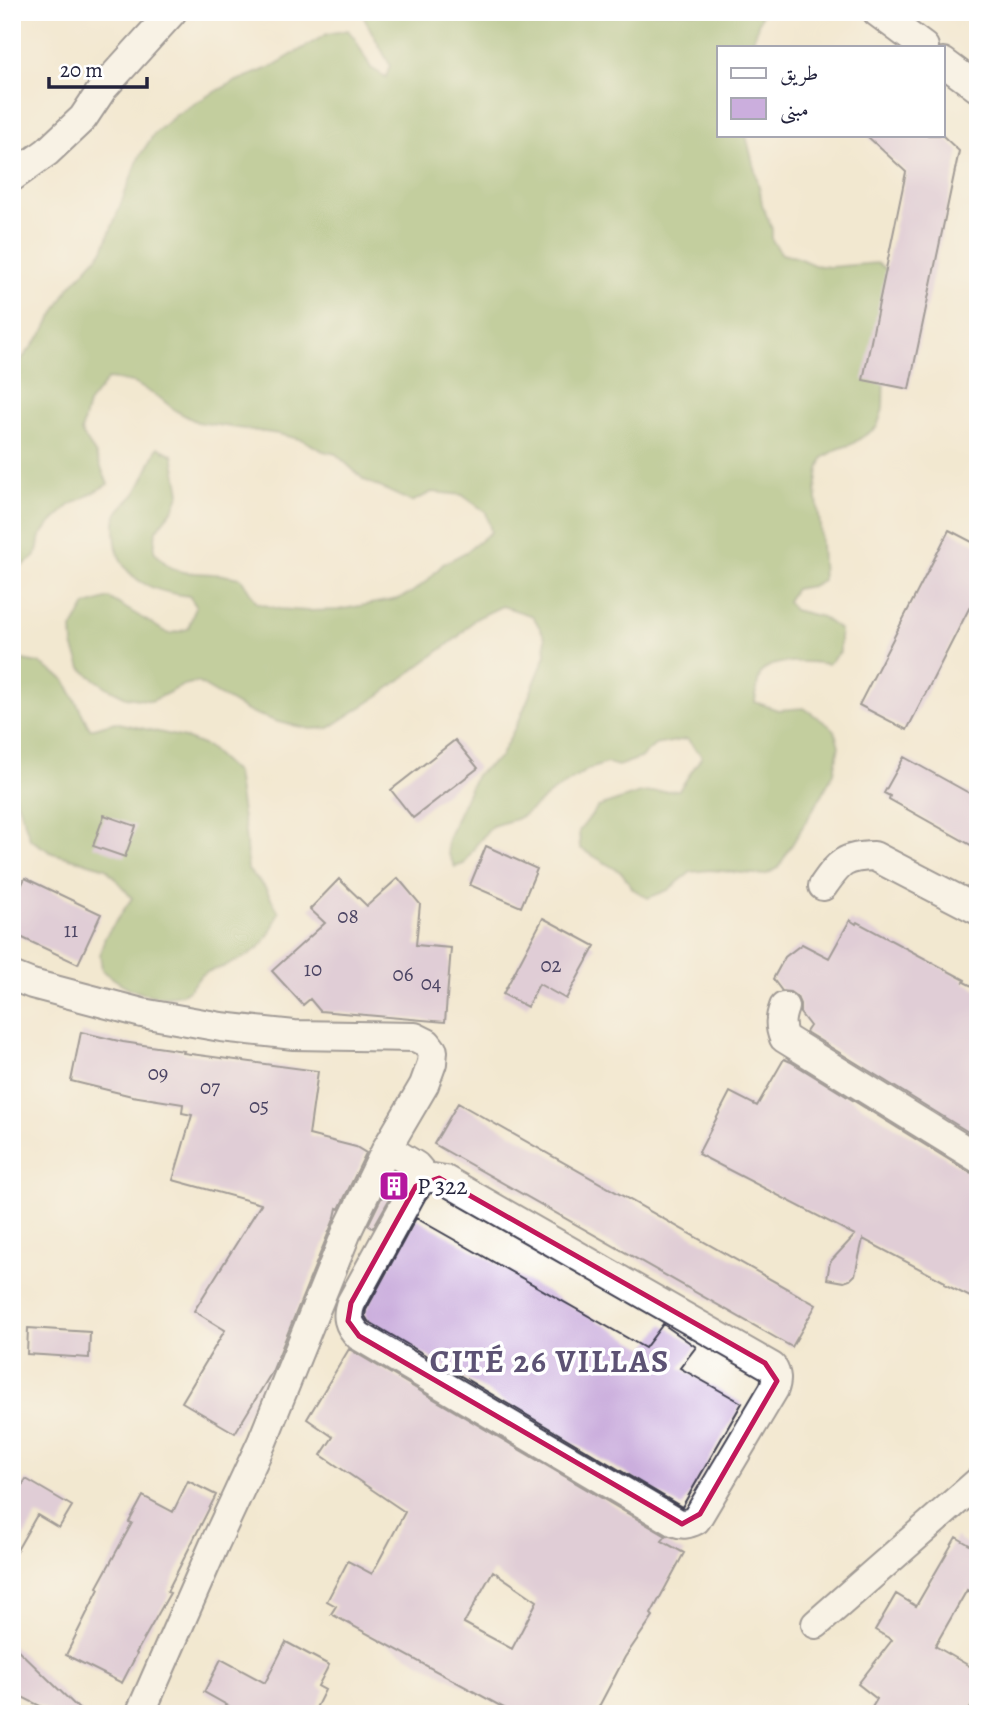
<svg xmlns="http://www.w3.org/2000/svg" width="990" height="1726" font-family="Alegreya,Amiri,serif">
<rect width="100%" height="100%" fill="#fff"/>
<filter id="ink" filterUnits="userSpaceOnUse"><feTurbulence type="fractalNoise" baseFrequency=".0143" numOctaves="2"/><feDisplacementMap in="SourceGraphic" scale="14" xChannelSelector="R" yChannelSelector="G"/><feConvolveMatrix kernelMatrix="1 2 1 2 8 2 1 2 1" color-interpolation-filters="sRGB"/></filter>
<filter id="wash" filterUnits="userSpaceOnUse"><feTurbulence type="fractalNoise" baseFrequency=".00686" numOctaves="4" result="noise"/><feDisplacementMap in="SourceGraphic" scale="28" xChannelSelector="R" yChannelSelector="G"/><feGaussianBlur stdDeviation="1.57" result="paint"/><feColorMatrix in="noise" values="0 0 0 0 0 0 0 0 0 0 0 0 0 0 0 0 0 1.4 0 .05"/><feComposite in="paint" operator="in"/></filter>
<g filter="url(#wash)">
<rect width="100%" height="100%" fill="#f2e8d0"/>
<!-- forest -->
<path fill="#8aaf64" stroke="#566850" stroke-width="2" d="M364 12H762L751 47H719V135H746L760 191 762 204 772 229V240L782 254 796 257 814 265 830 267 877 263 895 275 884 372 883 409 877 427 852 444 838 449 823 458 819 469 816 490 820 525 823 580 812 586 795 589 787 601 794 610 822 617 840 630V652L828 664C812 662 771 658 761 673 757 680 756 694 755 702L778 710 804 708 834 729 839 746 834 772 823 793 778 868 765 875 710 870 691 872 668 890 648 898 633 889 622 873 580 848 579 831 598 807 640 793 679 790 702 756 687 739 655 745 640 758 618 766 607 763 589 769 550 794 524 815 516 819 492 826 476 845 464 864 455 867 448 853 447 842 457 816 476 775 500 757 521 716 546 655 545 637 533 616 502 606 475 619 458 637 380 695 329 728 310 729 278 722 247 711 197 682 184 685 152 701 126 697 108 688 89 675 81 668 73 645 72 629 86 605 109 598 169 634 188 629 196 606 189 596C155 592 121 581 116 543 115 535 114 524 116 516 118 508 128 502 134 495 141 487 152 458 158 447L173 455 180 493 174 508 156 530 154 551C176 578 182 571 213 574 223 574 232 577 241 578L257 603 279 609 308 611 338 610 397 599 411 593 428 580 443 564 466 552 491 532 486 512 462 495 432 492 412 502 364 480 336 454 323 451 303 440 278 434 197 422 176 411 160 398 132 382 108 379 88 404 81 432 95 453 108 484 69 506 49 525 40 537 36 556 22 566 12 567V379L21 360 43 333 69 288 103 250 139 157 154 134 176 115 207 96 234 82 271 67 327 34 348 30 355 39 371 68 386 77 390 65 364 18Z
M12 658 39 663 65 680 90 729 115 722 185 738 208 747 236 773 245 832 248 870 264 886 279 912C267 945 259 952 225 966 219 969 211 970 205 973 197 977 193 987 186 992 184 994 179 994 176 995 147 1000 124 988 102 970L100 954 105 937 132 898 106 868 52 853 30 839 24 820 12 789 16 762 12 757Z"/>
<g id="blocks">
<!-- building -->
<path fill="#cbaedd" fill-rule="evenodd" d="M866 135H942L959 151 909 389 863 380 906 172Z
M949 530 978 545V591L907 730 859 705Z
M455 740 478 768 413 818 391 790Z
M904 757 978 798V849L889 799 890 796 884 793Z
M104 815 136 826 125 857 93 846Z
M486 846 537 869 521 907 470 885Z
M25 878 101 914 78 964 12 933V905Z
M398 878 420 904 416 945 451 948 445 1022 320 1011 310 999 303 1005 272 971 325 923 310 909 339 879 367 906Z
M543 918 595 946 566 999 539 984 527 1007 503 994Z
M850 920 856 924 857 922 965 980 964 982 978 989V1138L806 1032 810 1026 800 1013V1004L797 997 790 992 782 991 773 979 785 957 802 944 829 958Z
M81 1032 123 1042 184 1051 183 1053 318 1071 309 1135 356 1147 366 1153 339 1209 337 1208 335 1217 272 1372 235 1433 182 1402 225 1330 194 1311 261 1204 173 1180 192 1115 182 1113 183 1104 132 1096 71 1081Z
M784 1059 791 1062 969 1172 978 1175V1301L944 1284 945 1282 863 1239 855 1275 850 1280 844 1282 827 1279 830 1262 855 1235 698 1154 730 1092 757 1106Z
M458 1103 816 1305 792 1347 434 1144Z
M394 1172 402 1177 373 1228 368 1225Z
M416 1218 645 1348 663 1324 696 1347 680 1368 742 1403 682 1507 368 1321 365 1316 366 1310Z
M28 1328 90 1332 89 1358 27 1354Z
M349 1349 666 1536 662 1541 684 1553 651 1614 653 1616 625 1657 595 1714H515L331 1614 336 1606 327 1601 348 1561 372 1574 405 1512 321 1455 333 1437 307 1419ZM493 1571 537 1601 512 1649 464 1623Z
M26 1479 72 1506 59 1528 37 1515 12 1559V1502Z
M188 1481 216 1495 167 1592 170 1593 136 1653 137 1654 122 1683 66 1655 99 1589 97 1587 132 1523 129 1522 143 1496 173 1512Z
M956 1537 978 1550V1597L967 1590 935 1646 978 1671V1695L967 1714H868L877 1699 858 1684 892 1640 875 1630 896 1594 916 1606Z
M286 1642 329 1665 318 1686 325 1690 313 1714H243L204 1692 221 1659 265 1683Z
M12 1644 84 1714H56L12 1692Z"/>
</g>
</g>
<g filter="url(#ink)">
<use href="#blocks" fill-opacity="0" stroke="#414051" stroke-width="2"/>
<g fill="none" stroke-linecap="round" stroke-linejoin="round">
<!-- minor casing -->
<g stroke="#414051" stroke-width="32">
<path id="minor" d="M877 12 924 47
M943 62 978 88
M12 177 47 152 83 118 103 88 172 12
M823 886C840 862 844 857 874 856L978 910
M12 976 32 984 142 1013 221 1027 294 1035 415 1037 427 1043 433 1051 432 1063 424 1085 387 1148 348 1229 262 1442 215 1543 140 1714
M784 1007C780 1018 779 1026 784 1038L978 1158
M387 1148 416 1166 426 1178
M426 1178H433L445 1180 772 1367C777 1375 777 1380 774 1389L696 1520C688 1524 683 1525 675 1522L359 1336C348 1325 346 1316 351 1303L413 1190 421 1181Z
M816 1624 978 1482"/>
</g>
<!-- minor -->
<use href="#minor" stroke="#fff" stroke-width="28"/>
</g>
</g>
<!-- marked area -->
<path d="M0 0H990V1726H0ZM439 1178 765 1363 777 1381 700 1514 682 1524 359 1336 348 1321 351 1303 416 1186Z" fill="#f2e8d0" fill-opacity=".55" fill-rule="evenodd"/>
<path fill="none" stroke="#c2185b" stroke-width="5" stroke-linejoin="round" d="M439 1178 765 1363 777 1381 700 1514 682 1524 359 1336 348 1321 351 1303 416 1186Z"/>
<!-- icons -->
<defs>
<g id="building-square" transform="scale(1.575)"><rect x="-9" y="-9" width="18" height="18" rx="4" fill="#b5179e" stroke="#fff"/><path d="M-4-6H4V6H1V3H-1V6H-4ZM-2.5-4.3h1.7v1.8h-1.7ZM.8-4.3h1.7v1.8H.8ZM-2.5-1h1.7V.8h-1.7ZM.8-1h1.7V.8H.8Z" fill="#fff"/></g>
</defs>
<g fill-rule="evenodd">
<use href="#building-square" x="394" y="1186"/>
</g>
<g text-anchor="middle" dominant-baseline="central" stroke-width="7" stroke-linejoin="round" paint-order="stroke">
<!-- number labels -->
<g font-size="21" fill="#4c4564">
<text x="348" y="916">08</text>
<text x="71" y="930">11</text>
<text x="551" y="965">02</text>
<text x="313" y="969">10</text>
<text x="403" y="974">06</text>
<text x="431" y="983">04</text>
<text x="158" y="1073">09</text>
<text x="210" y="1087">07</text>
<text x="259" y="1106">05</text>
</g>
<!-- poi labels -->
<g font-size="24" fill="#22223b" stroke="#fff" text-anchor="start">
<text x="417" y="1186">P 322</text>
</g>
<!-- district labels -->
<g font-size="32" font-weight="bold" letter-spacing="2" fill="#5d5374" stroke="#fff">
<text x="550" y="1361">CITÉ 26 VILLAS</text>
</g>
</g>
<!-- margin -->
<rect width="990" height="1726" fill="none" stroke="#fff" stroke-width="42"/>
<!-- legend -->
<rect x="717" y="46" width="228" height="91" fill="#ffffff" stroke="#a7a7b1" stroke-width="2"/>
<rect x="731" y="68" width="35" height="10" fill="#ffffff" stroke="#a7a7b1" stroke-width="2"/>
<text x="780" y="80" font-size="21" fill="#22223b">طريق</text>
<rect x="731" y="98" width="35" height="21" fill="#cbaedd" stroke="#a7a7b1" stroke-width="2"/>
<text x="780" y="116" font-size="21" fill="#22223b">مبنى</text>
<!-- scale -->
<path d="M49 77v10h98v-10" fill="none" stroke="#22223b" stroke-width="3.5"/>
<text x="60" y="77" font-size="21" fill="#22223b" stroke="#ffffff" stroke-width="5" paint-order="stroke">20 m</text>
</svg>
